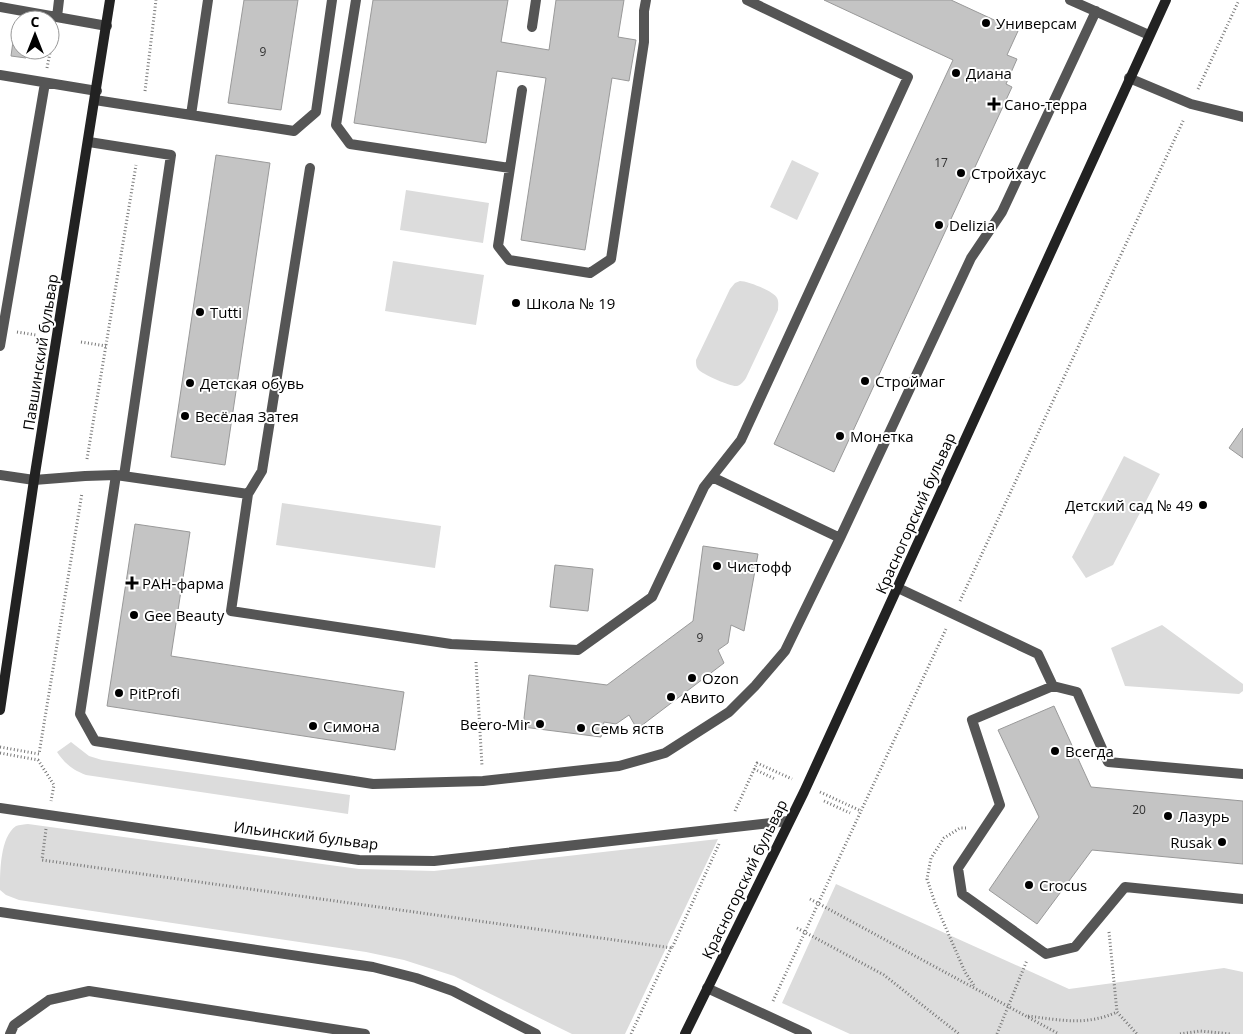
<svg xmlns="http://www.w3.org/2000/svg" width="1243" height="1034" font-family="'Open Sans',sans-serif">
<rect width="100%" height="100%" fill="#fff"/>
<!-- green -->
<path fill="#dcdcdc" d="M792 160 819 173 797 220 770 207Z
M406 190 489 203 483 243 400 230Z
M393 261 484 275 476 325 385 311Z
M740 281C747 281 774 291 777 298 779 301 778 307 778 310L746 378C744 381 741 385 737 386 731 387 705 375 700 371 696 368 696 364 696 360L730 289 735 283Z
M1124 456 1160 474 1113 565 1086 578 1072 557Z
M282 503 441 526 435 568 276 545Z
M1162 625 1243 684V691L1239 694 1125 686 1111 648Z
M71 742 89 756 102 760 350 795 348 814 86 775C73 770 65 764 57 752Z
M28 824 359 869 434 871 718 839 625 1034H572L454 976 404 960 366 952 19 900 6 895 0 890C0 872 0 837 16 826 19 825 25 824 28 824Z
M836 884 1069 989 1224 968 1243 972V1034H850L782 1003Z"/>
<!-- building -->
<path fill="#c4c4c4" stroke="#999" d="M244 0H298L281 110 228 103Z
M373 0H508L501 42 549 50 556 0H624L618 37 636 40 629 81 612 78 585 250 521 240 546 78 497 71 486 143 354 123Z
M824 0H951L1018 31 1007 55 1017 59 1006 84 1012 87 834 472 774 444 953 60Z
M14 34 20 35V50H27L26 58 11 56Z
M216 155 270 163 225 465 171 457Z
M1243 428V458L1229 448Z
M135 524 190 532 171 656 404 692 395 750 107 706Z
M703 546 758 554 744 631 731 625 728 643 718 650 724 663 637 729 629 715 616 724 604 722 601 737 523 727 529 675 607 685 693 621Z
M555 565 593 569 588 611 550 607Z
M1054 706 1091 787 1243 801V864L1092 850 1037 924 989 890 1039 817 998 730Z"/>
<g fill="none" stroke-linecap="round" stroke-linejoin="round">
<!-- path -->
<path stroke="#777" stroke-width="3" stroke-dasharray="1 2.5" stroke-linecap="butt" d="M47 68 54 32
M1198 89 1239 0
M145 91 156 0
M17 332 36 335
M81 342 106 346
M87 459 136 165
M960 601 1184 119
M476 662 482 766
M0 747 39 754 82 493
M0 753 38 760 54 785 51 801
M754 769 775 779
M820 792 861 811 946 629
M824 801 850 813
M735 811 757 763 792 779
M966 828H960L944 838 931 858 927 879 935 903 965 972 975 987
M46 829 42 860 672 948 719 844
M810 899 1059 1034
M797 928 884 975 959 1034
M1109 932 1117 1012 1137 1034
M773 1001 861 811
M1028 1016C1059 1020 1087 1026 1117 1012
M631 1034 672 946
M997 1034 1027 960
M1180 1034 1200 1031 1231 1034"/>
<!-- lane -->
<path stroke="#555" stroke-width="10" d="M356 0 336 125 350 144 510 168
M1070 0 1149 35
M0 7 107 26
M57 17 59 0
M532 27 536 0
M0 75 97 91
M1129 78 1191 104 1243 117
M522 90 498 246 509 260 590 273 611 259 644 42V11L646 0
M95 100 294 131 316 112 332 0
M191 115 208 0
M89 142 171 155 124 476
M0 346 45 83
M0 475 34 480 85 476 116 475 248 494 262 471 310 168
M116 475 80 714 95 741 373 784 483 781 619 766 665 753 729 712 755 686 785 651 840 538 971 258 1002 212 1096 11
M712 477 840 538
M248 494 231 611 451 644 578 650 652 597 704 487 741 440 908 77 747 0
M898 588 1038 654 1053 686 972 720 1000 805 958 868 962 894 1046 954 1075 947 1125 887 1243 899
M1053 686 1077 692 1108 762 1243 774
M707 988 807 1034
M10 1034 14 1025 49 1000 89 991 365 1034"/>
<!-- street -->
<path stroke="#555" stroke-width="10" d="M0 808 359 860 434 861 788 821
M0 912 373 967 416 978 453 991 536 1034"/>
<!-- secondary -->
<path stroke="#222" stroke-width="10" d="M0 710 34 480 110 0
M685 1034 804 792 1166 0"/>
</g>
<!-- markers -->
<g fill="#000" stroke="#fff" stroke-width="2">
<circle cx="986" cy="23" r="5"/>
<circle cx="956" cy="73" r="5"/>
<path d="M991.5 96.5h5v5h5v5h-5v5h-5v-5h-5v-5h5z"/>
<circle cx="961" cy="173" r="5"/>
<circle cx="939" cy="225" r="5"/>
<circle cx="516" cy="303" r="5"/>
<circle cx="200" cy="312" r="5"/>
<circle cx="865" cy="381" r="5"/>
<circle cx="190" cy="383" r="5"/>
<circle cx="185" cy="416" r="5"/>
<circle cx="840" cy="436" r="5"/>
<circle cx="1203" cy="505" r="5"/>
<circle cx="717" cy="566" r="5"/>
<path d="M129.5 575.5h5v5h5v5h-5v5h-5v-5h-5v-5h5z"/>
<circle cx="134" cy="615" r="5"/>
<circle cx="692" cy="678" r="5"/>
<circle cx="119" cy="693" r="5"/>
<circle cx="671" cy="697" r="5"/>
<circle cx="540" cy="724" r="5"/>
<circle cx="313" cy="726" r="5"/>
<circle cx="581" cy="728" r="5"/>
<circle cx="1055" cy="751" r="5"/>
<circle cx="1168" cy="816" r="5"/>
<circle cx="1222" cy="842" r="5"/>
<circle cx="1029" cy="885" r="5"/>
</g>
<g text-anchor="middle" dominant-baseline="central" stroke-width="4" stroke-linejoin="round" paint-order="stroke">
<!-- number labels -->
<g font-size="12" fill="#313131">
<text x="263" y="51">9</text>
<text x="941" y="162">17</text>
<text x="700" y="637">9</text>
<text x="1139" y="809">20</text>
</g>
<!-- poi labels -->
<g font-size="15" fill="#000" stroke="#fff" text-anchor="start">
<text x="996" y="23">Универсам</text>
<text x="966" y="73">Диана</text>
<text x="1004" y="104">Сано-терра</text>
<text x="971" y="173">Стройхаус</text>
<text x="949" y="225">Delizia</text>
<text x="526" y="303">Школа № 19</text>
<text x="210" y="312">Tutti</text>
<text x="875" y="381">Строймаг</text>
<text x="200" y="383">Детская обувь</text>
<text x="195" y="416">Весёлая Затея</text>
<text x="850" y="436">Монетка</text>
<text x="1193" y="505" text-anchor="end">Детский сад № 49</text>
<text x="727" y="566">Чистофф</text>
<text x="142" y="583">РАН-фарма</text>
<text x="144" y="615">Gee Beauty</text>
<text x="702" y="678">Ozon</text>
<text x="129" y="693">PitProfi</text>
<text x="681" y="697">Авито</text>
<text x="530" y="724" text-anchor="end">Beero-Mir</text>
<text x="323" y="726">Симона</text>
<text x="591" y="728">Семь яств</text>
<text x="1065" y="751">Всегда</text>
<text x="1178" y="816">Лазурь</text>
<text x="1212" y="842" text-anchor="end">Rusak</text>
<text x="1039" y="885">Crocus</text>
</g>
<!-- street labels -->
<g font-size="15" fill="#000" stroke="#fff">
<text transform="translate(40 352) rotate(-81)">Павшинский бульвар</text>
<text transform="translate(915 513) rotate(-66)">Красногорский бульвар</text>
<text transform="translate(306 835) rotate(7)">Ильинский бульвар</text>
<text transform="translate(744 879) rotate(-64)">Красногорский бульвар</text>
</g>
</g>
<!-- north arrow -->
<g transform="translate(35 35)"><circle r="24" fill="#ffffff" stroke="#999999"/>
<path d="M0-4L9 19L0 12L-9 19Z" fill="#000000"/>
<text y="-8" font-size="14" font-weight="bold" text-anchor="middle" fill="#000000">С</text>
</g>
</svg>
